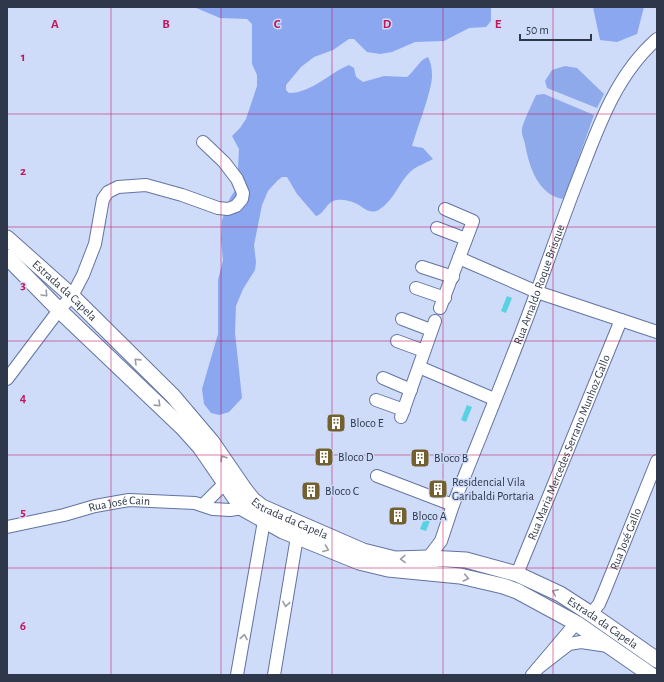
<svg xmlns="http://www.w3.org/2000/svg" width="664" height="682" font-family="'Alegreya Sans',sans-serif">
<rect width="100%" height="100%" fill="#cedbf9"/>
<!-- green -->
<path fill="#8faaeb" d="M565 66 577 68 604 94 597 108 547 88 545 81 552 70Z
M544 94 594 115 564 199C538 196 529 166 525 144 524 139 521 133 522 129 523 122 533 102 536 95Z"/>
<!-- forest -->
<path fill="#8aa7f0" d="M194 7H491V21L486 27 469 28 444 41 415 42 392 52 380 54 367 52 354 39H349L333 50 314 57 301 67 286 85V90L289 93C312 93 329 73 349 65L354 68 356 77 363 82 384 76 407 77C415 71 419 60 428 57 432 64 433 76 431 84 427 104 418 125 412 146L423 148 433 159C426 163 417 166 411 171 399 182 394 200 380 209 370 216 364 207 355 203 351 201 341 199 337 200 326 201 325 214 316 216L297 194 287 177H282L277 181 268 191 262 205 254 245 256 262 255 270 243 289 236 306 235 333 242 398 229 412 219 415 211 413 204 404 202 389 218 334V280L223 260 221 239 222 220 230 198 240 183 238 168 239 149 232 136 240 128 246 119 257 86V75L252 64V24L247 19 220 18Z
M593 7H644L637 34 617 42 600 40Z"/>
<!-- water -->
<path fill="#56d2e2" d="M507 296 512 298 506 313 501 311Z
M467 405 472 407 466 422 461 420Z
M426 514 432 516 426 531 420 529Z"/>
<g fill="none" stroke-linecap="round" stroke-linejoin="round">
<!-- minor casing -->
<g stroke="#6274a1" stroke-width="14">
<g id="minor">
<path d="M437 228 466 239"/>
<path d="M459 258 537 292 657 332"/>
<path d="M422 267 453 277"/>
<path d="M416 288 445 298"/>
<path d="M440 308 473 221 445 209"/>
<path d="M402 319 431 330"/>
<path d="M397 341 424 351"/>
<path d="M419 367 494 399"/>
<path d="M383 378 411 390"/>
<path d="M7 379 59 310 72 296 83 275 95 244 103 199 108 192 118 187 146 185 182 195 218 208 228 209 236 206 242 199 243 193 237 179 224 162 203 142"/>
<path d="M376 400 404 410"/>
<path d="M401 417 435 321"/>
<path d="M377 476 453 505"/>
<path d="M203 505 224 484 233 482"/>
<path id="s1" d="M7 527 64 515 95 506 129 500 195 503 213 509 230 510 242 508"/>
<path id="s2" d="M427 565 428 558 441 541 453 505C481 434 511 363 537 291 552 250 566 209 582 169 600 122 618 73 657 39"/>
<path id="s3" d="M517 574 621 320"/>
<path id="s4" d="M591 614 599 604 605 590 657 461"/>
<path d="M538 668 569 644 581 642 608 646"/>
<path d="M237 675 264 521"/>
<path d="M274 675 297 537"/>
<path d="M532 675 576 623"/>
</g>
</g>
<!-- major casing -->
<g stroke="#6274a1" stroke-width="17">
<g id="major">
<path id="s5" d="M7 238 72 296 173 396 212 442 245 490 253 500 262 507 363 551 395 559 428 558 466 560 517 574 560 594 591 614 657 660"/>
<path d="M7 257 59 310 183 428 200 447 242 508 283 531 359 562 388 569 460 576 503 586 517 591 576 623 651 675"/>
</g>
</g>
<!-- minor -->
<use href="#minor" stroke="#fff" stroke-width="12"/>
<!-- major -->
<use href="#major" stroke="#fff" stroke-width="15"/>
</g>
<!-- one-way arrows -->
<defs><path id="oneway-chevron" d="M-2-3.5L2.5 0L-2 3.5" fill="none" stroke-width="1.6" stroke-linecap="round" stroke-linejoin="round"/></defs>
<g stroke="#979ca5">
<use href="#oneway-chevron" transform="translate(45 294) rotate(47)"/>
<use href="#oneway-chevron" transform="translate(137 361) rotate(-136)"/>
<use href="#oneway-chevron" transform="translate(158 404) rotate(44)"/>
<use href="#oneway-chevron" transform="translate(223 458) rotate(-124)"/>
<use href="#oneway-chevron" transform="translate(326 549) rotate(21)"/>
<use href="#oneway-chevron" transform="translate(403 559) rotate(178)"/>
<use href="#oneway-chevron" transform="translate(466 578) rotate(12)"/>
<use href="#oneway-chevron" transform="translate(555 592) rotate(-154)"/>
<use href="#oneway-chevron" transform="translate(286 604) rotate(100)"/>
<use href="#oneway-chevron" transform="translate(244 637) rotate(-80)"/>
</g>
<!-- grid -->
<path fill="none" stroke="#c2185b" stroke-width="1" stroke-opacity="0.55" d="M111 7V675M221 7V675M332 7V675M443 7V675M553 7V675M7 114H657M7 227H657M7 341H657M7 455H657M7 568H657"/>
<!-- icons -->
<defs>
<g id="building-square" transform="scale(1)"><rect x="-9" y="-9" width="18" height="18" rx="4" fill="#745f2e" stroke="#cedbf9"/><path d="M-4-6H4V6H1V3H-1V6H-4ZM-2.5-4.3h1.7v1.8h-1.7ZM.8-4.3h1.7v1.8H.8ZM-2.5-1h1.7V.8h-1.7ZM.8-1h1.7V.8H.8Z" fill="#fff"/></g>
</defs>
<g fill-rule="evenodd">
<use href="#building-square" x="336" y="423"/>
<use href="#building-square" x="324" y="457"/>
<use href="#building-square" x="420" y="458"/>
<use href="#building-square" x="438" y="489"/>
<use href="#building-square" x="311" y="491"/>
<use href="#building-square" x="398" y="516"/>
</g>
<g text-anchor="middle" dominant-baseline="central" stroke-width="3" stroke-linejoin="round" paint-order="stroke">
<!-- street labels -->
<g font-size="12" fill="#2f384b" stroke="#cedbf9">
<text stroke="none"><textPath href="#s2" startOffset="303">Rua Arnaldo Roque Brisque</textPath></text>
<text stroke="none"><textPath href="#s5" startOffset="78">Estrada da Capela</textPath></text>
<text stroke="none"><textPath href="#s3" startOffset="137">Rua Maria Mercedes Serrano Munhoz Gallo</textPath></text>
<text stroke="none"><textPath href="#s1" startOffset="115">Rua José Cain</textPath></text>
<text stroke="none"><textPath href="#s5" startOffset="402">Estrada da Capela</textPath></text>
<text stroke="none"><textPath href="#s4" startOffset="83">Rua José Gallo</textPath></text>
<text stroke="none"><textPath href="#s5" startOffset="738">Estrada da Capela</textPath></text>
</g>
<!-- poi labels -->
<g font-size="12" fill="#2f384b" stroke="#cedbf9" text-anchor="start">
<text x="350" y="423">Bloco E</text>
<text x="338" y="457">Bloco D</text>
<text x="434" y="458">Bloco B</text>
<text x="452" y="482">Residencial Vila<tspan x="452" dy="14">Garibaldi Portaria</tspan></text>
<text x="325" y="491">Bloco C</text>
<text x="412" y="516">Bloco A</text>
</g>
</g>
<g font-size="13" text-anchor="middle" font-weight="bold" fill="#c2185b" stroke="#cedbf9" stroke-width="3" stroke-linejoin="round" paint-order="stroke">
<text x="55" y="28">A</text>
<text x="166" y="28">B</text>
<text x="277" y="28">C</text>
<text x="387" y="28">D</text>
<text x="498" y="28">E</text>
<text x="23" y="61">1</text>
<text x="23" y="175">2</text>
<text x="23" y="289">3</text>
<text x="23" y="402">4</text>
<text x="23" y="516">5</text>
<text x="23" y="630">6</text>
</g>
<!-- border -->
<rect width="664" height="682" fill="none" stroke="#2f384b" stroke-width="16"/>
<!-- scale -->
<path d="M520 34v6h71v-6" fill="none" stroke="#2f384b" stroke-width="2"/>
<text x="526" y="34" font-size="12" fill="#2f384b" stroke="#cedbf9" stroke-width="3" paint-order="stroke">50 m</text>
</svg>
